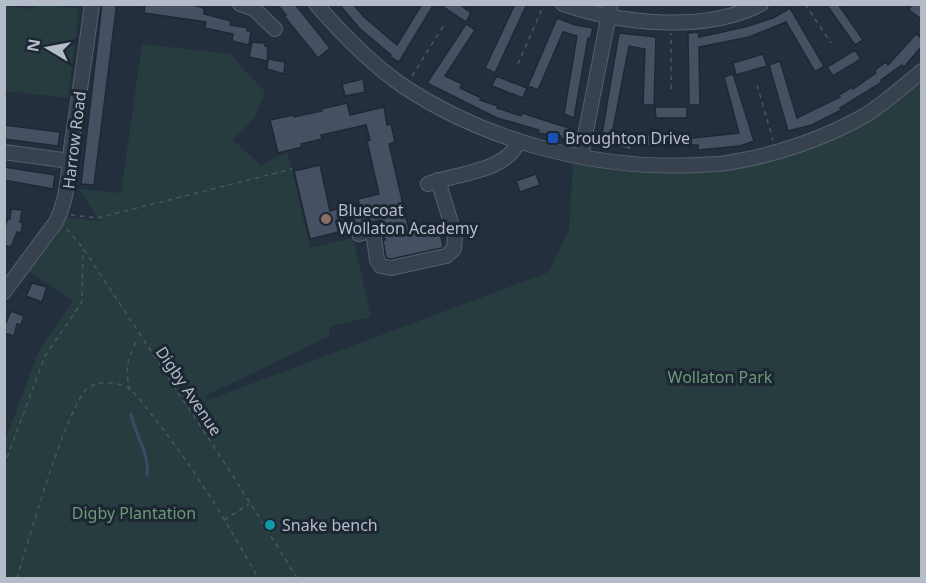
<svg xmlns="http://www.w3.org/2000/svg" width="926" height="583" font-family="'Noto Sans',sans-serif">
<rect width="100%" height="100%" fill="#242f3e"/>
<!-- green -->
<path fill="#263c3f" d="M42 4 79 9 68 98 5 91V6L33 9 35 5Z
M142 44 230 54 265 92 255 117 233 140 261 165 287 152 292 169 310 248 353 238 371 317 329 327 330 336 205 396 208 400 549 272 569 230 573 162 625 169 771 162 782 159 921 77V578H5L4 443 39 350 73 301 29 271 57 235 67 217 99 221 79 189 121 193Z"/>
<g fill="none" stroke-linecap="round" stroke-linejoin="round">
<!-- stream -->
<path stroke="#394c67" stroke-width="3" d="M131 414C135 435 150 454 147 475"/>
</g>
<!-- building -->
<path fill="#455162" stroke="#1f2835" stroke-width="1.5" d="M102 4H116V10L94 185 81 184Z
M145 4H188L201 7 204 9V14L231 21 230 25 248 28 247 31H251L249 45 232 41 233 34 205 28 206 22 144 13Z
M277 4H295L330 48 318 58 284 16 286 15Z
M339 4H353L364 17 397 45 422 4H434L399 62 390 57 391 55 359 28Z
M439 4H459L471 13 466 22Z
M515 4H527L495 73 485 68Z
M826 4H838L863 40 855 45Z
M912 4H921V19L909 10Z
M790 8 824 66 815 72 786 22 749 37 699 47 700 105H689L688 33 698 32 699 37 745 27 773 18Z
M557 18 575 25 593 28 590 39 588 38 574 118 564 114 577 36 563 32 538 90 528 86Z
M466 24 475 30 445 76 462 84 460 88 481 98 480 100 498 106 497 108 521 116 522 113 572 129 569 141 560 138 561 136 538 133 539 130 497 118 427 83Z
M619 33 656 37 654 105H643L645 49 629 46 612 134 637 138V134L653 135 652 137 676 138V134H693V138L739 133 724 77 733 74 754 141 740 146 698 150V145H674V147L632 145 631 150 609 145V147L600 146Z
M916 34 921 38V47L904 67 902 65 881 80 882 82 840 108 841 110 812 125 788 131 769 65 780 61 797 118 840 97 839 95 852 87 853 89 876 73 875 70 886 62 888 65Z
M252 42 265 43V46L268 47 267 61 249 57Z
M855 50 861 59 833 76 827 67Z
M763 54 767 66 736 75 733 63Z
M268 59 285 62 284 74 267 69Z
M496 76 527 88 523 98 492 86Z
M363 79 365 92 345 96 342 84Z
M347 103 350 115 384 107 387 125 391 124 395 142 389 144 409 230 438 223 443 246 442 248 391 259 386 258 383 240H385L381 220 347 227V230L310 239 294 171 320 165 330 211 341 207 345 220 362 216 358 199 379 194 367 141 370 140 366 125 321 135 322 139 301 144 302 147 278 153 270 120 293 115 294 117 322 111 321 109Z
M655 107H687V118H656Z
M4 125 60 132 58 146 4 139Z
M4 167 55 175 53 189 4 180Z
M536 174 540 185 520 192 516 181Z
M11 209 22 210 20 222 23 223 21 233 17 232 11 247 4 245V230L8 218 10 219Z
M32 283 47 287 42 302 26 296Z
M11 311 24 316 21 325 17 324 14 336 4 333V322L6 323Z"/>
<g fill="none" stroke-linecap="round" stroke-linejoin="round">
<!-- minor casing -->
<g stroke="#565f6c" stroke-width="16">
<path id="minor" d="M240 4 254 9 275 29
M316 4C342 34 373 66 406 88 489 142 596 170 696 165 707 164 720 165 732 162 776 155 825 138 864 116 884 104 903 86 922 71
M563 4C621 24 705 33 761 4
M4 152 70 161
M581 156 611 4
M428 184C453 174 510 171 518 141
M359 234 373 230 377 260 381 266 391 268 446 256 454 249 455 236 438 180
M4 292 56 222C69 196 68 170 72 142 79 96 86 50 92 4"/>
</g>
<!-- path -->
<path stroke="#44595c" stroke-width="1.5" stroke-dasharray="4.5 4.5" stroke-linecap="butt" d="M805 4 831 43
M518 64 544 4
M412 76 444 25
M757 85 773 140
M671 89V33
M71 215 97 218 292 169
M67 229 83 248 232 474 297 578
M130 390C124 367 128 358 138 338
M4 466 45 356 82 302 83 249
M224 520 249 504
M17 578C27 546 67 404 88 388 99 380 116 382 128 388 137 394 145 406 152 415 192 465 227 522 258 578"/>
<!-- minor -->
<use href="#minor" stroke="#38414e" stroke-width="14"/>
</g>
<!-- markers -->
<rect fill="#1a4fb4" stroke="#1d2633" stroke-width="2" x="547" y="132" width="12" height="12" rx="3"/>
<circle fill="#8d6e63" stroke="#1d2633" stroke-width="2" cx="326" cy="219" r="6"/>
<circle fill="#0f9aa8" stroke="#1d2633" stroke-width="2" cx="270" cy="525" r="6"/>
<g text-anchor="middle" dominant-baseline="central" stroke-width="6" stroke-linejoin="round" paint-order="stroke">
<!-- poi labels -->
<g font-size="16" fill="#b4bcc9" stroke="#1d2633" text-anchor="start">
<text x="565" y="138">Broughton Drive</text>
<text x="338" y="210">Bluecoat<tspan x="338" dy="18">Wollaton Academy</tspan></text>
<text x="282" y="525">Snake bench</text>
</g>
<!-- street labels -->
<g font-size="16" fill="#b4bcc9" stroke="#1d2633">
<text transform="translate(74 140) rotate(-83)">Harrow Road</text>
<text transform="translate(189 391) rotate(56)">Digby Avenue</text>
</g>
<!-- park labels -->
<g font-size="16" fill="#6b9a76" stroke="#1d2633">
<text x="720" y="377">Wollaton Park</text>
<text x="134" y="513">Digby Plantation</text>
</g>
</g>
<!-- border -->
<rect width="926" height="583" fill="none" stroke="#b4bcc9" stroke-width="12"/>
<!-- north arrow -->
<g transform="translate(48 48) rotate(280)" stroke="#1d2633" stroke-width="4.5" paint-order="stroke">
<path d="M0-4.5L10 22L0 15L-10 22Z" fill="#b4bcc9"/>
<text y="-9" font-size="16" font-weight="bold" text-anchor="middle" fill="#b4bcc9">N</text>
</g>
</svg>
